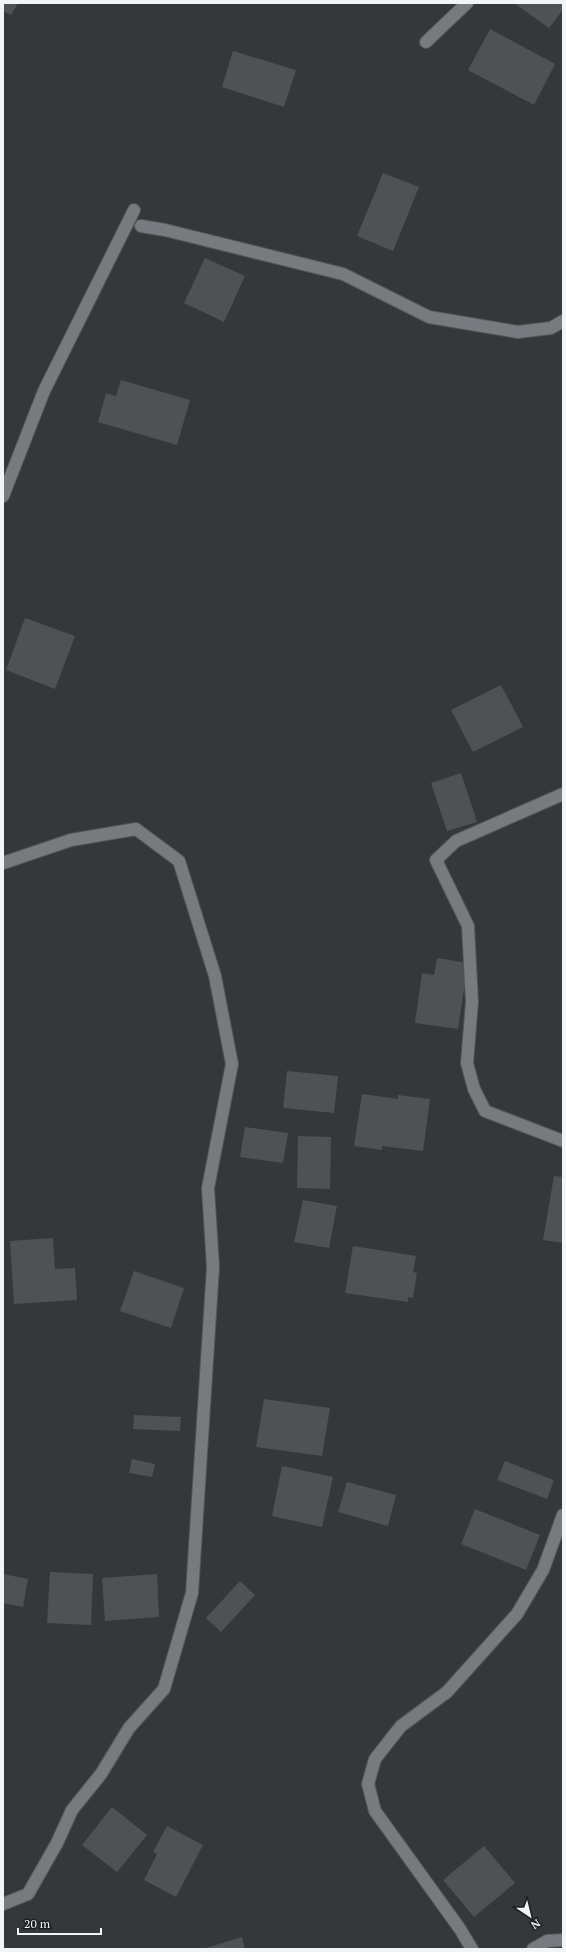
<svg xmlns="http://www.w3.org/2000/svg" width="566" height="1952" font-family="'PT Serif',serif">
<rect width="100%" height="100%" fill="#35383b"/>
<!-- building -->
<path fill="#4e5255" d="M3 3H18L11 15 3 11Z
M514 3H563V10L549 28Z
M490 29 555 64 534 105 468 70Z
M233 51 296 70 284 107 222 87Z
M383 173 419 187 393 251 357 236Z
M205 258 245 276 224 322 184 303Z
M121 380 190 400 177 445 98 422 106 393 116 396Z
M25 618 75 636 55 689 6 670Z
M501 685 523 727 473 752 451 710Z
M461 773 477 822 447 831 431 783Z
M437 958 468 963 458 1029 415 1023 422 973 434 975Z
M287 1071 338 1076 334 1113 283 1108Z
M362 1094 398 1099V1095L430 1099 423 1151 382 1146V1150L354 1146Z
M245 1127 288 1133 283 1163 240 1157Z
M298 1136 331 1137 330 1189 297 1188Z
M554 1176 563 1177V1243L543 1240Z
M303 1200 337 1206 329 1248 294 1242Z
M53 1238 55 1269 75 1268 77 1300 14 1304 10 1241Z
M353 1246 416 1256 413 1272 417 1273 413 1298 408 1297V1302L345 1293Z
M134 1271 184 1288 171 1328 120 1311Z
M264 1399 330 1408 322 1456 256 1447Z
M134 1415 181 1417 180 1431 133 1429Z
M132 1459 155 1464 152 1477 129 1473Z
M505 1461 554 1480 547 1499 497 1480Z
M282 1466 333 1477 322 1527 272 1516Z
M347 1482 396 1495 388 1526 338 1512Z
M475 1509 540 1535 526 1570 461 1544Z
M50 1572 93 1574 91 1625 47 1623Z
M3 1574 28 1579 23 1607 3 1603Z
M157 1574 159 1617 105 1621 102 1578Z
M240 1581 255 1595 221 1632 206 1618Z
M112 1807 147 1835 117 1872 82 1845Z
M167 1826 203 1845 176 1897 144 1880 157 1854 153 1852Z
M484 1846 515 1883 474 1917 443 1880Z
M242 1937 245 1949H203Z"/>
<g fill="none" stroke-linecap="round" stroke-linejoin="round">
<!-- street casing -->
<g stroke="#545659" stroke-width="14">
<path id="street" d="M426 42 467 3
M141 226 165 230 343 274 429 317 518 332 551 328 563 321
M3 496 44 391 134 210
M563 794 456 841 436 860 468 926 472 1002 467 1063 474 1089 485 1111 563 1141
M3 863 71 840 136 829 179 861 215 976 232 1064 208 1188 213 1267 192 1593 164 1689 129 1728 101 1774 72 1810 57 1843 28 1894 3 1904
M472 1949 460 1929 375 1811 368 1784 375 1759 401 1726 447 1692 517 1614 543 1570 563 1515
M533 1949 547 1941 563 1940"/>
</g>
<!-- street -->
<use href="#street" stroke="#777a7e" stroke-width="12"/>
</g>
<!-- border -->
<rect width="566" height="1952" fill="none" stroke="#f2f4f6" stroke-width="8"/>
<!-- north arrow -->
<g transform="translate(530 1916) rotate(145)" stroke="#1e1f21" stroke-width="3" paint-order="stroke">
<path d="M0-3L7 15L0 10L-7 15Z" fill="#f2f4f6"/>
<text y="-6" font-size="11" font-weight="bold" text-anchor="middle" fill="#f2f4f6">N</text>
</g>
<!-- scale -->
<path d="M18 1928v6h83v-6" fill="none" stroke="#f2f4f6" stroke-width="2"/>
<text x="24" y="1928" font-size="12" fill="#f2f4f6" stroke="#1e1f21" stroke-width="3" paint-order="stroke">20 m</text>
</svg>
